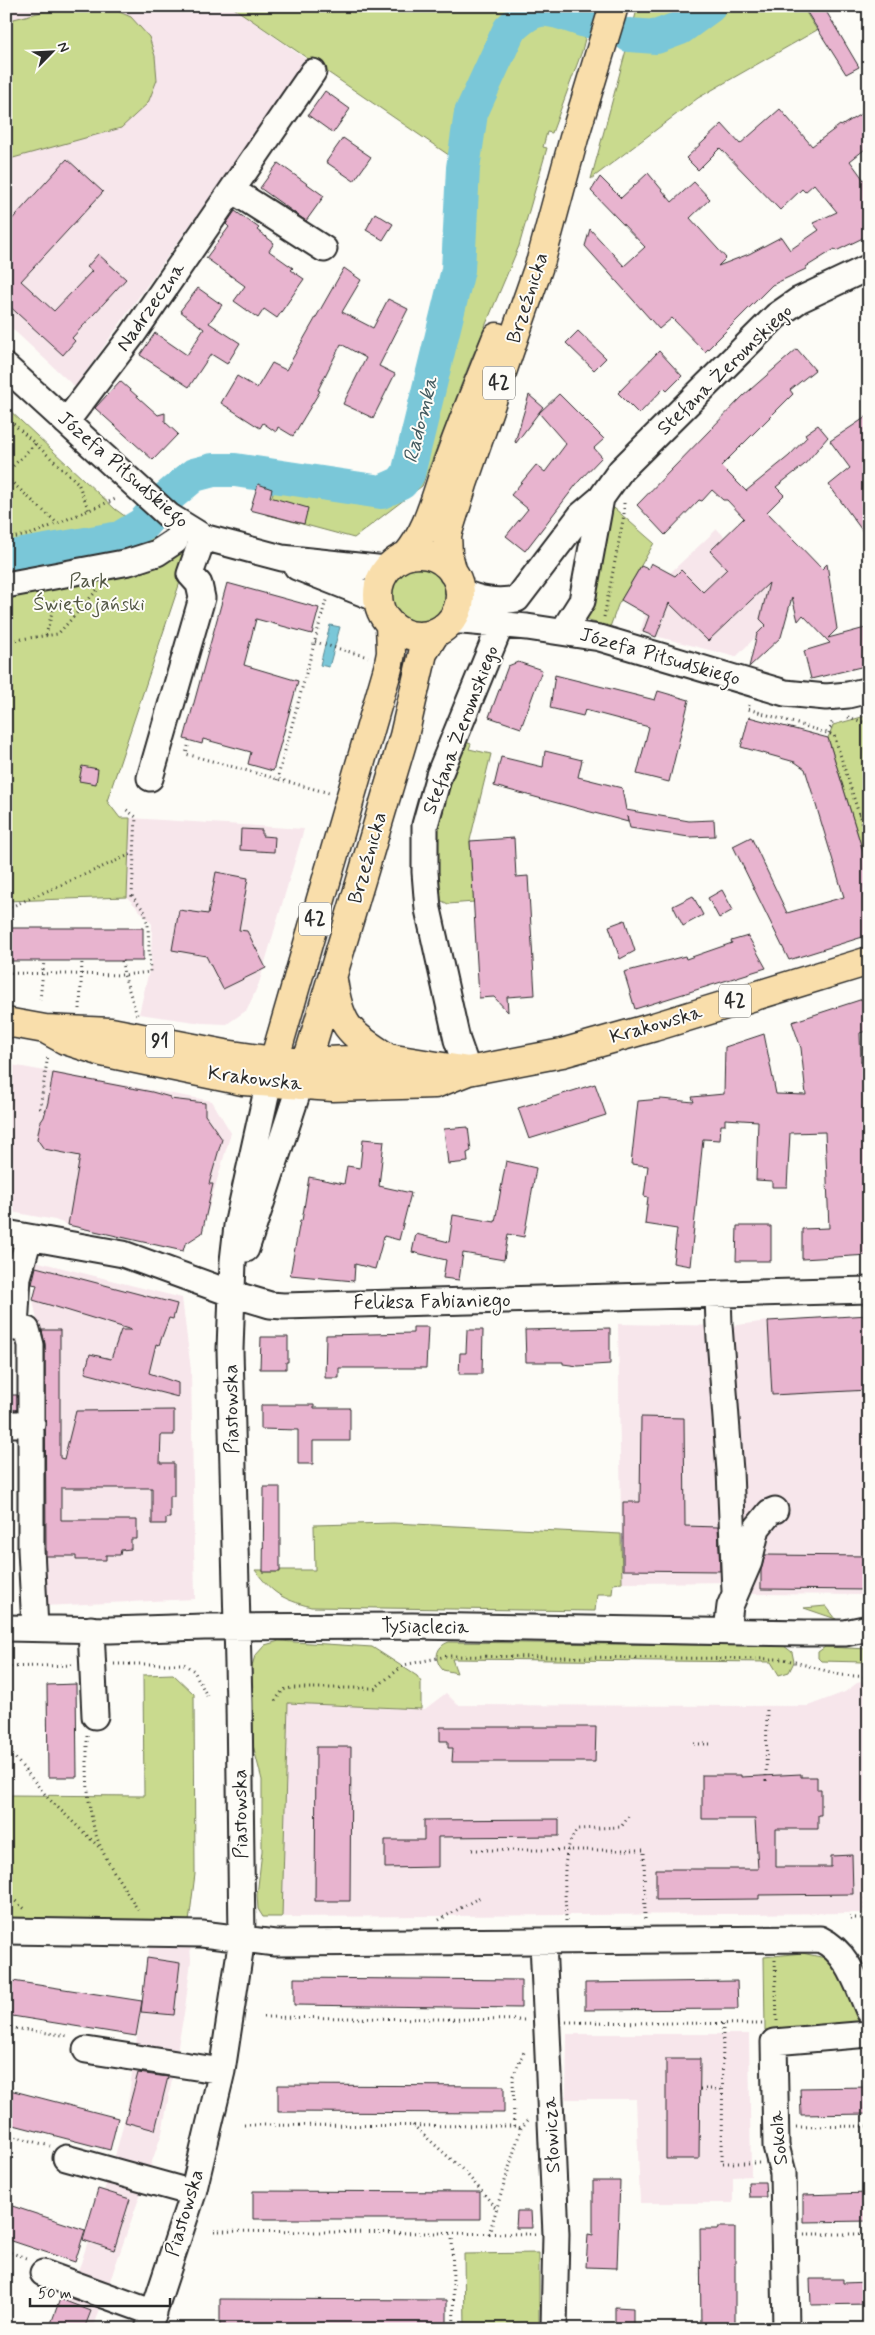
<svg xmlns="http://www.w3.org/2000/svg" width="875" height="2335" font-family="Mynerve,sans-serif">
<rect width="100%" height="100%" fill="#fdfcf7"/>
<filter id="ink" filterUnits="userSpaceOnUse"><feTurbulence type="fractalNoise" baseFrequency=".02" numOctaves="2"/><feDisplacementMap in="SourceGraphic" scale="10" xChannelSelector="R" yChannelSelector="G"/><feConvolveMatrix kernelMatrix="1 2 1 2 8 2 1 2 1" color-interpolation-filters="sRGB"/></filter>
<g filter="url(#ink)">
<!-- built -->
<path fill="#f7e6eb" d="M6 6H231L307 60 75 387 6 323Z
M717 529 789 603 736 657 640 632 654 588Z
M130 818 304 829 259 983 247 1010 227 1024 202 1023 139 1014 151 962 152 924 127 897Z
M6 1064 212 1101 231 1133 202 1231 185 1244 183 1251 68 1225 55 1220 6 1211Z
M35 1261 182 1298 191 1370 195 1599 43 1606 39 1330 33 1300 37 1285 29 1283Z
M869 1315V1595L742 1594 743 1582 622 1583 618 1324 730 1326 768 1321Z
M865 1681H869V1910L861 1913 282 1917 288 1703 425 1709 446 1693 458 1705 808 1706 845 1692 857 1683Z
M153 1921 189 1922 191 1961 185 2008 162 2133 93 2329H54L81 2263 116 2153 127 2110Z
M567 2034H749L751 2176 733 2177V2203H640L636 2099H566Z"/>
<!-- green -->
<path fill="#c9da8e" stroke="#7a825c" d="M65 6 108 7 131 17 149 37 155 56 157 80 148 103 121 128 6 160V21Z
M231 6H593L582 51 552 133 547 132 543 147 547 148 519 246 470 362 422 486 354 538 265 514 282 469 377 483 394 481 401 470 450 261 456 160Z
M638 6H802L817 30 698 98 591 179Z
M6 407 115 509 159 541 189 555 107 801 120 818H130L127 897 6 901Z
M614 508 654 543 618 605 610 627 582 619 603 523Z
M389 595a29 29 0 1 1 58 0a29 29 0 1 1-58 0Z
M869 715V871L828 738 833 725Z
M463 741 471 744 469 749 491 754 470 840 474 902 448 904 438 899 430 828Z
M393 1523 621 1534 622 1583 613 1584 612 1594H597L595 1611 311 1607C282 1599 273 1594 255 1570H315L314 1525Z
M826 1606 836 1619 804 1608Z
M279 1641 372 1647 417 1676 421 1682V1709L288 1703 282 1917H263L258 1909 257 1895 262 1851V1780L253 1745 250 1672 255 1656 265 1645Z
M449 1642 784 1646 792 1652 794 1662 789 1672 779 1675 771 1662 452 1659 457 1673 443 1670C433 1660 436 1646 449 1642Z
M825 1647 869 1649V1660L863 1662 821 1661 818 1658V1652Z
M173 1674 194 1694 195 1874 189 1922 6 1919V1795L144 1796 143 1675Z
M802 1953 835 1960 860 2018 859 2022 765 2030 764 1957Z
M539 2253V2329H465L464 2254Z"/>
<!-- water -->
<path fill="#7ac7d8" stroke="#5a8993" d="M330 625 340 627 329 667 320 665Z"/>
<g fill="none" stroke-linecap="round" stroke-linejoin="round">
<!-- river -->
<path stroke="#7ac7d8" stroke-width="34" d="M629 35 656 37 680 28 710 6
M6 558 120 538 143 524 163 501 194 475 213 470H235L381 492 401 483 408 474 458 270 463 168 471 113 509 30C539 0 549 9 586 21"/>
</g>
<!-- building -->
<path fill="#e8b4cf" stroke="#2b2b2b" d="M803 6H823L859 67 846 74Z
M325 91 350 109 333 133 308 115Z
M780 109 812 146 840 125 841 126 869 109V146L850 161 869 187V235L836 251 835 249 806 267V269L772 285 705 352 672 318 659 329 585 246 590 229 624 266 645 247 591 191 600 177 621 198 648 173 672 202 694 182 710 199 690 218 726 258 718 266 749 254 781 237 790 250 819 230 813 223 837 212 814 184 805 192 802 189 780 210 720 148 698 170 686 158 722 124 740 144Z
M343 138 371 157 354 181 326 162Z
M67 159 103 192 21 281 54 311 92 271 87 267 98 254 126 279 72 338 75 341 63 355 6 303V226Z
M278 163 324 196 306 221 260 188Z
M235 211 259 228 257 230 274 243 269 251 293 268 291 270 304 279 277 318 264 309 258 318 234 301 245 286 206 258 229 227 226 224Z
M375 213 393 224 383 240 366 230Z
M344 268 361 280 342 312 373 328 388 299 408 309 379 366 395 374 373 418 343 404 366 358 341 344 318 390 320 391 293 436 278 427 276 432 263 423 260 428 221 403 237 376 257 388 272 363 286 370Z
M198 288 222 305 209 323 240 343 227 364 211 354 189 387 140 355 155 333 187 355 204 329 180 311Z
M578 331 606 358 594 370 566 343Z
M797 349 815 370 790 390 793 394 721 466 746 491 789 456 807 437 805 434 818 425 828 437 804 465 776 487 784 495 767 512 822 569 827 564 837 629 828 638 869 627V665L811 679 804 651 830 643 803 615 798 621 792 597 781 637 749 667 757 634 766 625 760 619 769 583 708 641 669 603 656 637 643 632 649 616 621 600 641 566 648 569 651 563 675 576 681 570 703 592 727 569 710 551 744 518 727 500H723L712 490 702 501 699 500 665 535 637 505 743 396Z
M659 351 682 376 667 391 664 388 639 414 618 393Z
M120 381 158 415 165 413V422L178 434 153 460 95 408Z
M559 394 604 439 594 448 602 457 579 481 525 551 506 536 528 509 511 495 536 465 545 472 566 444 539 413Z
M529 395 543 407 516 443 515 442Z
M869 415V540L829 485 850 468 830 441Z
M258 484 272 489 270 497 308 508 304 524 250 510Z
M227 583 319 608 312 634 256 619 244 665 298 681 273 771 248 764 251 752 203 739 202 744 184 739Z
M518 662 542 670 521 728 489 717 508 666Z
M555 675 655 700 658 691 689 700 669 782 637 774 649 727 585 710 583 716 550 708Z
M749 717 828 738 869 871V935L789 960 733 846 751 837 787 913 844 897 805 769 795 762 741 747Z
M545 751 582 760 578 777 622 788 626 810 689 821 714 820 715 836 689 837 630 828 627 816 628 822 494 786 501 757 543 767Z
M82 766 98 769 96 784 79 781Z
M241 829 262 830V836L275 837 274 852 240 850Z
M514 838 516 877 528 876 535 995 507 997 508 1012 494 997 479 998 470 841Z
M216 872 248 878 239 930 247 931 266 968 223 989 206 956 172 950 179 910 208 914Z
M722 890 733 910 719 918 708 898Z
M693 896 703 915 683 926 673 906Z
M625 920 635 951 620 959 609 926Z
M6 928H143V961H6Z
M748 936 766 968 635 1009 624 972 685 956 686 959 732 943 731 941Z
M869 997V1030L860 1033 861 1062H869V1177H864L866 1223 869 1222V1255L802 1259V1229L829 1228 825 1132 790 1133 787 1187H772V1181L756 1180 758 1121 725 1119V1125H721L720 1140 703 1139 690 1266 673 1263 677 1229 645 1224 648 1197 644 1196 648 1166 631 1164 638 1101 661 1099 694 1102 692 1097 724 1094 725 1047 764 1034 776 1094 806 1095 801 1048 792 1022Z
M53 1073 152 1092 170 1097V1099L205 1103V1115L222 1139 209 1184H213L202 1233 185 1244 183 1251 68 1225 80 1156 44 1149 37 1139 40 1123 44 1117 48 1102Z
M595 1084 606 1115 529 1139 518 1108Z
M468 1127 471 1151 467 1153 468 1162 448 1164 444 1129Z
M363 1139 384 1141 379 1186 411 1193 399 1240 384 1236 375 1269 355 1264 354 1281 290 1275 300 1221H302L309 1177 344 1184 347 1166 360 1168Z
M506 1161 536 1168 524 1237 508 1234 504 1260 463 1253 459 1280 443 1278 446 1260 412 1252 416 1234 449 1242 453 1215 495 1222Z
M737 1226H771V1261H736Z
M36 1267 177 1304 173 1319 169 1318 159 1345 156 1344 149 1373 178 1383V1397L85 1373 90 1354 111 1359 121 1330H132L33 1300 37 1285 32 1284Z
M869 1315V1390L772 1395 768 1321Z
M413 1327H428L426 1368H339V1378H325L326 1335 413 1333Z
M610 1328V1364L578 1366 563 1364V1362H526L525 1330Z
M42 1330H60V1458L64 1459 76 1411 174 1410V1435H161L160 1463H174V1496H170V1518H166V1524H152V1488H61V1520H137V1539H131V1549L121 1550 120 1555H106V1560H76V1556H46L45 1345Z
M467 1330H483L482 1374H459L460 1353H466Z
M261 1337H288V1362H286V1369H260Z
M6 1395H17V1410H6Z
M261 1405H314V1408H350V1441H313V1464H298V1430L261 1429Z
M641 1417 684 1418 685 1526 718 1527 720 1571 623 1570V1502H640Z
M264 1487H280V1572H263Z
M765 1555 869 1556V1590L761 1589V1570Z
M76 1684 77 1777H48L47 1685Z
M440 1727H596L595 1762H452L453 1748H448V1741H440Z
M316 1747H351L350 1901H315Z
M801 1774V1777H817V1789H821V1815H818V1829H776V1867H831V1856L852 1855 853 1894 759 1895V1899L656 1900V1869H758L755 1819H702V1775H741V1777Z
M559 1819V1836L438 1837V1867L385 1868V1840H424V1820Z
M147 1958 180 1963 174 2015 141 2012Z
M294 1978 521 1980V2008L294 2005Z
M6 1980 142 2001 136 2036 6 2015Z
M737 1981 738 2009 585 2010V1983Z
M666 2059H700L699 2159H666Z
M138 2073 168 2077 155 2130 125 2122Z
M278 2085 504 2086V2113L278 2112Z
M869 2087V2114L801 2115 800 2088Z
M6 2089 118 2118 110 2150 6 2123Z
M593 2181H620L617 2268 586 2267 588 2234 593 2235Z
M748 2182H765L766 2197H749Z
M98 2189 130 2199 114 2250 83 2240Z
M253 2191 480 2192V2219H253Z
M869 2193V2221L803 2222V2195Z
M6 2204 85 2230 75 2262 6 2239Z
M517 2211H531L532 2228H516Z
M718 2227H735V2329H701L700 2229H717Z
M810 2279H843V2283L869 2282V2304L811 2305Z
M60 2299 91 2311 84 2329H49Z
M220 2299 447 2300V2328L220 2326Z
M615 2307 633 2308V2329H615Z"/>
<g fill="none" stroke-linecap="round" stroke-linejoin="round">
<!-- minor casing -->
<g stroke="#2b2b2b" stroke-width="29">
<path id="minor" d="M232 190 324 249
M6 367 169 516 203 537 282 558 386 569
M66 422 133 334 313 72
M297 567 378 599
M6 585 129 562 157 553 175 541
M459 591C480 600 496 603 517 599L581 515 601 498 621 470 776 316 799 300 869 267
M450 621H463L527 627 600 638 785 693 826 697 848 695 869 690
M563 631 582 601 601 498
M150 778 202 598 199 584 190 574 203 537
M468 1071 457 1040 428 909 425 872V825L439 775 501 624
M6 1233 123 1254 233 1294 270 1305 283 1306 869 1290
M29 1238 18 1277 15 1328 27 1330 31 1345V1549L35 1628
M246 1249 300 1085
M718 1295 719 1325 730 1471 735 1591
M6 1424H32
M6 1628 110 1630 204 1627 412 1626 805 1633H845L869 1628
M91 1629 95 1716
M727 1631 730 1606 749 1562 757 1528 770 1512 775 1510
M6 1931 202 1934 275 1943 820 1939C848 1952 857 1984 869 2011
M543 1942 556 2234 554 2329
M86 2050 222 2071
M66 2158 193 2193
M43 2273 154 2313
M148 2329 193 2193 222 2071 242 1938 239 1703 230 1350 233 1261 237 1226 273 1063
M786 2329 783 2173 776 2146 774 2042 869 2034"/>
</g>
<!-- major casing -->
<g stroke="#2b2b2b" stroke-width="31">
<path id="major" d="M378 595a41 41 0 1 1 82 0a41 41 0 1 1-82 0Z
M407 555C429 529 435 497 447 465 462 422 480 380 497 337
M453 573 448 554 447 535 463 484 541 260 574 138 614 6
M333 980C340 1028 349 1032 388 1058
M6 1022 45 1029 111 1032 225 1054 274 1061 308 1062 388 1058 468 1071
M45 1029 65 1040 102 1052 243 1081 333 1087 435 1084 468 1071 562 1053 654 1027 869 961
M274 1061 388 668 391 653 390 624
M300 1085 404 736 423 653 436 632"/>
</g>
<!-- path -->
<path stroke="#2b2b2b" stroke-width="3" stroke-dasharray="1 4" stroke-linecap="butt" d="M6 417 78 483 89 511
M6 473 35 444
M6 477 58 524
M6 539 32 534 118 498
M604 617 624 515V502
M46 635 56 597
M6 641 58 634 98 589
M315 642 368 657
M749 705 748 709 834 735 869 846
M848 717 869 724
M829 733 833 719
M188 746 186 754 329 793
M277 780 326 600
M859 814 869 811
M6 909 134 853
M122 961 124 975 137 1015
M6 973 124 975 150 972 148 926 145 912 132 896 136 817 124 808
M40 1000 44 961
M80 1009 82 961
M45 1110 40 1108 48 1055
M114 1664H184L194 1671 207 1696
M6 1667 73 1665
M275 1701 283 1690 291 1688H375L404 1665 447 1656 784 1659 841 1675 869 1677
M87 1736C87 1769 86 1803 96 1835 105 1862 125 1888 139 1912
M694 1744H712
M6 1747 48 1798 101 1849
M766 1781 767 1707
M472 1850H644L645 1919
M6 1900H14L25 1909
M850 1918H866L865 1858 869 1857
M439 1920 482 1896
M566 1921C566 1893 559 1850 578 1829L621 1827 629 1816
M775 1960 777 2021
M263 2017 525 2020
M566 2022 763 2024
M723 2024 722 2163H760
M6 2027 69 2036
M700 2089H722
M244 2125 514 2126 521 2128
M413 2125 464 2171 497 2209
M514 2126 513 2076 525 2050
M796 2127 869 2126
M6 2134 50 2146
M214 2231 536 2234
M452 2234 454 2329
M489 2234 521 2128 530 2118
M804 2234H869
M6 2251 29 2259"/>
<!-- minor -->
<use href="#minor" stroke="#fdfcf7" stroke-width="25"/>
<!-- major -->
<use href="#major" stroke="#f9deab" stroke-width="28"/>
</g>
</g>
<g text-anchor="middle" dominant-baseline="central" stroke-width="4" stroke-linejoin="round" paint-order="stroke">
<!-- shield labels -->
<g fill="#fdfcf7" stroke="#6a6a68" stroke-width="1">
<rect x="483" y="366.5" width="32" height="33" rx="4"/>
<rect x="299" y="902.5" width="32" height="33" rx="4"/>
<rect x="719" y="984.5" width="32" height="33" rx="4"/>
<rect x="146" y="1024.5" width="28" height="33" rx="4"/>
</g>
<g font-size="19" font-weight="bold" fill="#2b2b2b">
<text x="499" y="383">42</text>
<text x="315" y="919">42</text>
<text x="735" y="1001">42</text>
<text x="160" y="1041">91</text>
</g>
<!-- street labels -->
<g font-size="20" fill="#2b2b2b" stroke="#fdfcf7">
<text transform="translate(528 298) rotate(-72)">Brzeźnicka</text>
<text transform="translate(151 307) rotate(-55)">Nadrzeczna</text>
<text transform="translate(725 370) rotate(-44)">Stefana Żeromskiego</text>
<text transform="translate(123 470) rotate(41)">Józefa Piłsudskiego</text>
<text transform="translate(660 657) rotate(16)">Józefa Piłsudskiego</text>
<text transform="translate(461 730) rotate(-69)">Stefana Żeromskiego</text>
<text transform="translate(368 858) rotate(-74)">Brzeźnicka</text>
<text transform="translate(656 1025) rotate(-16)">Krakowska</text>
<text transform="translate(255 1079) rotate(7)">Krakowska</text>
<text transform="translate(432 1302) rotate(-1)">Feliksa Fabianiego</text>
<text transform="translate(232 1409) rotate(-91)">Piastowska</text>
<text transform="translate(425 1627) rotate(1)">Tysiąclecia</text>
<text transform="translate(241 1814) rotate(-91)">Piastowska</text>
<text transform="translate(552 2135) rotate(-93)">Słowicza</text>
<text transform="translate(779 2138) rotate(-96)">Sokola</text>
<text transform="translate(185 2213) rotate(-73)">Piastowska</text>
</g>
<!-- park labels -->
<g font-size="20" fill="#525744" stroke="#fdfcf7">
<text x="89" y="581">Park<tspan x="89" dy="23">Świętojański</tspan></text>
</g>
<!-- water labels -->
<g font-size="21" font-style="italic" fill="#435a5f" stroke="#fdfcf7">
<text transform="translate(421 420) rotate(-76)">Radomka</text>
</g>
</g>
<!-- margin -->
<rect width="875" height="2335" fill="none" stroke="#fdfcf7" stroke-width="25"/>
<rect x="12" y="12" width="850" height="2310" fill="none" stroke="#2b2b2b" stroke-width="2" filter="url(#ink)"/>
<!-- north arrow -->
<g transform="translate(52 52) rotate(66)" stroke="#fdfcf7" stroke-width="4" paint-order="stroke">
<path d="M0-4L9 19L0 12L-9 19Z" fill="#2b2b2b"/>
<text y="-8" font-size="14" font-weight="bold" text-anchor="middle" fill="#2b2b2b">N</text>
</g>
<!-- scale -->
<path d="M30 2298v8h140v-8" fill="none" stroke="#2b2b2b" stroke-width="2.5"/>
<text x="38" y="2298" font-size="15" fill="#2b2b2b" stroke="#fdfcf7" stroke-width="4" paint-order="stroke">50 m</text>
</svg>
